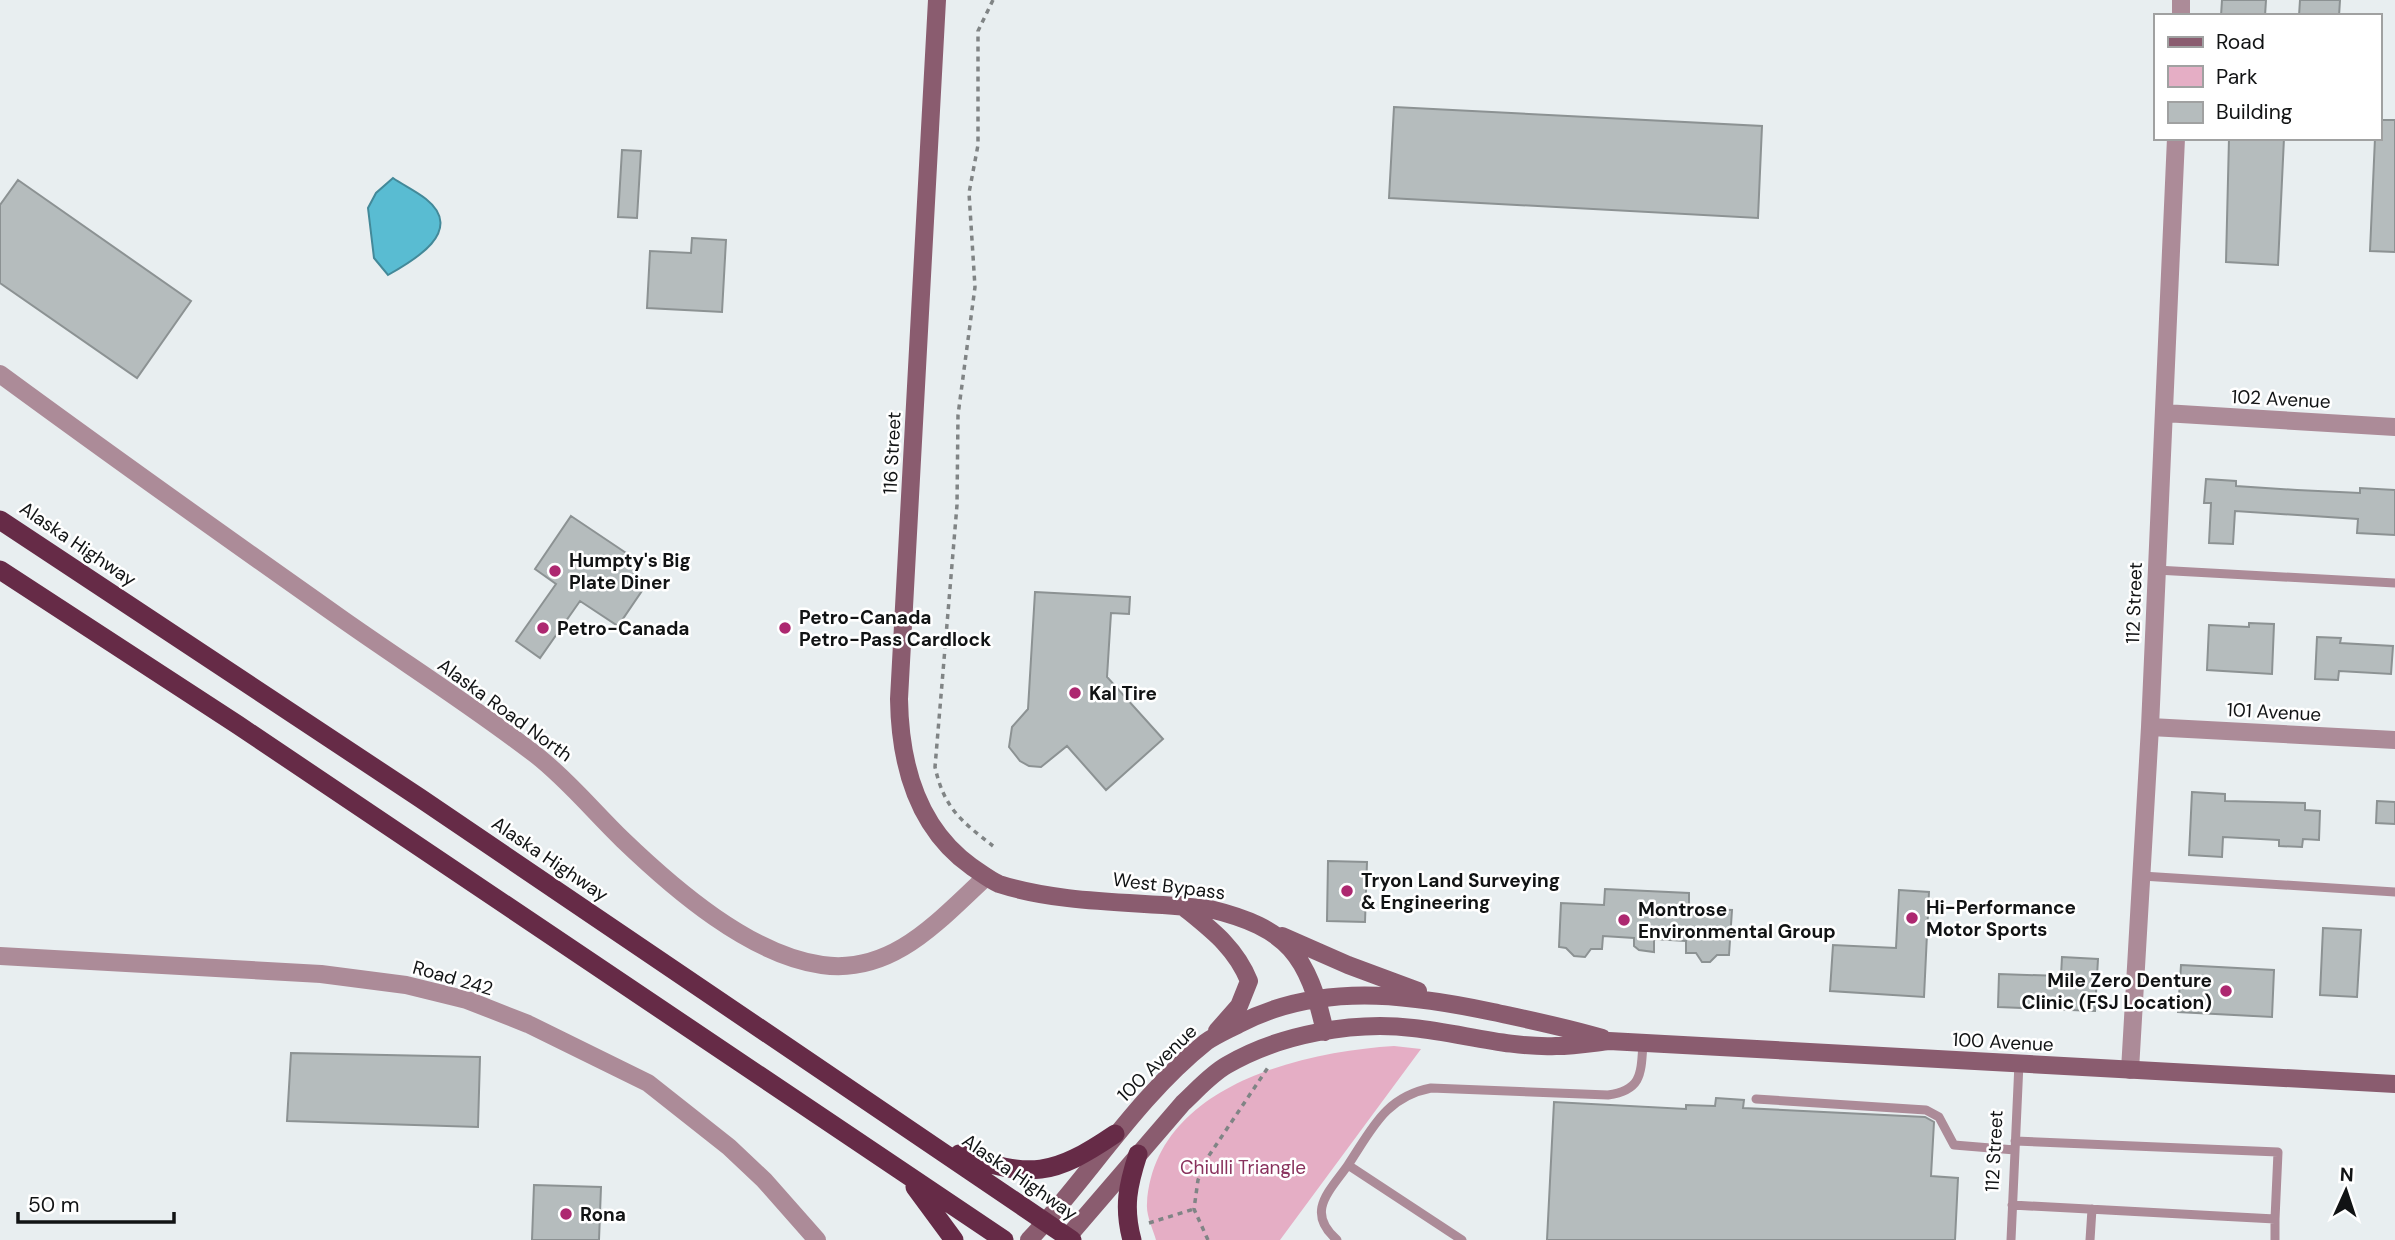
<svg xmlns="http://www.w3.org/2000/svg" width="2395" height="1240" font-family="'DM Sans',sans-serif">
<rect width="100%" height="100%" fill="#e8eef0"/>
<!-- green -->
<path fill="#e5aec5" d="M1394 1046 1421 1049 1280 1240H1156C1153 1229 1146 1215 1147 1204 1154 1087 1299 1052 1394 1046Z"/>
<!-- water -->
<path fill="#59bcd2" stroke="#438999" stroke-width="2" d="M393 178C403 185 416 191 426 199 466 231 413 261 388 275L374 258 368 208 376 193Z"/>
<!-- building -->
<path fill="#b5bcbd" stroke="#8c9293" stroke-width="2" d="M2222 0H2266L2265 16H2221Z
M2300 0H2340L2339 16H2299Z
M1394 107 1762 126 1758 218 1389 198Z
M2379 120H2395V252L2370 251 2375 138H2379Z
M2229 138H2284L2278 265 2226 262Z
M622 150 641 151 637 218 618 217Z
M18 180 191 301 137 378 0 283V205Z
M692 238 726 240 722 312 647 308 650 251 691 253Z
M2206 479 2236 481V486L2297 490 2360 493V488L2395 490V535L2357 533 2358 519 2235 511 2233 544 2209 543 2211 503H2204Z
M571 516 641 563 634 573 648 582 618 626 580 601 540 658 516 641 556 584 535 569Z
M1035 592 1130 597 1129 614 1111 613 1107 677 1163 739 1106 790 1067 746 1041 767 1029 766 1020 761 1009 747 1012 727 1028 709Z
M2249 623 2274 624 2272 674 2207 670 2209 625 2249 627Z
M2317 637 2341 638 2340 643 2393 646 2391 674 2339 671 2338 680 2315 679Z
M2192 792 2225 794V801L2305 803V810L2320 811 2319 840 2303 839 2302 847 2279 846V840L2223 837 2222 857 2189 855Z
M2377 801 2395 802V824L2376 823Z
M1328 861 1367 862 1365 922 1327 921Z
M1605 889 1689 893V908L1732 910 1729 955H1717L1710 962H1702L1696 953H1686V941L1654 939V952L1639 950 1634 946V938L1603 936 1602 949H1591L1585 957 1574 956 1566 948 1559 947 1561 903 1604 905Z
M1899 890 1929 892 1924 997 1830 991 1833 945 1896 948Z
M2323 928 2361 930 2357 997 2320 995Z
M2062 957 2098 959 2095 1011 1998 1007 1999 974 2061 976Z
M2181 965 2274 970 2272 1017 2178 1012Z
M291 1053 480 1057 478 1127 287 1121Z
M1716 1098 1744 1100 1743 1108 1925 1117 1934 1122 1931 1176 1958 1178 1955 1240H1547L1554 1102 1686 1109V1105L1715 1106Z
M534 1185 601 1187 599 1240H532Z"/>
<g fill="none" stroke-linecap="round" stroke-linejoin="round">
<!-- path -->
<path stroke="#808485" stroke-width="3.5" stroke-dasharray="5 5" stroke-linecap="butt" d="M993 0 978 31V145L969 193 975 287 958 415 957 505 935 767C944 808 961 821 993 846
M1149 1223 1194 1209
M1208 1240 1194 1209 1198 1180 1208 1157 1269 1066"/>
<!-- service -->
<path stroke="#ac8b98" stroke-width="9" d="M2156 570 2395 583
M2142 876 2395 892
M1756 1099 1926 1110 1939 1117 1954 1145 2015 1150
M2015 1141 2278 1152 2275 1219
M2012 1205 2275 1219V1240
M1337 1240C1305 1212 1329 1192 1348 1165
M1462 1240 1348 1165C1372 1129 1385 1097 1431 1088L1608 1095C1642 1090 1641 1074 1643 1043
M2011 1240 2019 1063
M2090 1240 2092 1209"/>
<!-- minor -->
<path stroke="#ac8b98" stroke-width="18" d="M2181 16V0
M2164 413 2395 427
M2150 727 2395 740
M2130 1070 2150 727 2176 138"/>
<!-- tertiary -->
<path stroke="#ac8b98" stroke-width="18" d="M0 374C113 457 227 538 342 619 406 664 474 707 536 755 568 780 594 812 623 840 674 889 750 955 822 965 893 975 939 920 986 877
M0 956 321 974 406 985 467 1000 528 1024 648 1083 729 1147 764 1180 817 1240"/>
<!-- secondary -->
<path stroke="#8a5c6f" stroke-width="18" d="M937 0 899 699C900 764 917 828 972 867 981 873 990 880 999 884 1064 905 1143 901 1210 909 1288 928 1308 955 1325 1032
M1181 905C1209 928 1235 946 1249 981L1239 1006 1217 1031
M1282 936 1348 965 1418 991
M1029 1240C1090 1175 1136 1098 1206 1042 1216 1035 1228 1030 1239 1024 1320 982 1408 994 1493 1012 1530 1020 1565 1027 1602 1038
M1065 1240 1183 1103C1197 1090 1211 1074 1227 1065 1280 1034 1354 1021 1413 1028 1461 1033 1508 1048 1556 1046 1574 1046 1592 1043 1609 1041L2395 1084"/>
<!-- trunk -->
<path stroke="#662b47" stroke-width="19" d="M0 520 420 798 1072 1240
M0 570 238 725 1004 1240
M959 1154C1031 1179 1053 1176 1115 1134
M915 1187 954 1240
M1132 1240C1123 1207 1128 1185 1138 1154"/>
</g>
<!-- markers -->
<g fill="#ad2870" stroke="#fff" stroke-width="2.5">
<circle cx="555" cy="571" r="7"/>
<circle cx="543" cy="628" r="7"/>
<circle cx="785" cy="628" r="7"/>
<circle cx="1075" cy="693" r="7"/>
<circle cx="1347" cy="891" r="7"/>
<circle cx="1912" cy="918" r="7"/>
<circle cx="1624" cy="920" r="7"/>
<circle cx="2226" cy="991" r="7"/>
<circle cx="566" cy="1214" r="7"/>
</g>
<g text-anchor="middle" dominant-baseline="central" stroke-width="5" stroke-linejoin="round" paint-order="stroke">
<!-- street labels -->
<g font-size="19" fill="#111314" stroke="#fff">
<text transform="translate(2281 399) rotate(3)">102 Avenue</text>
<text transform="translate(892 453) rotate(-87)">116 Street</text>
<text transform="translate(78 544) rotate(34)">Alaska Highway</text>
<text transform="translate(2134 603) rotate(-88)">112 Street</text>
<text transform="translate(505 710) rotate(36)">Alaska Road North</text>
<text transform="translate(2274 712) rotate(3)">101 Avenue</text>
<text transform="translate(550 859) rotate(34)">Alaska Highway</text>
<text transform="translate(1169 886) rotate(7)">West Bypass</text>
<text transform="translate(453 978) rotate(16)">Road 242</text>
<text transform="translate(2003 1042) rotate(3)">100 Avenue</text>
<text transform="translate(1157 1063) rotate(-44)">100 Avenue</text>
<text transform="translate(1994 1151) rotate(-87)">112 Street</text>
<text transform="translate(1020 1177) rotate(35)">Alaska Highway</text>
</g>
<!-- poi labels -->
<g font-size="19" font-weight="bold" fill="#111314" stroke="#fff" text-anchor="start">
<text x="569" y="560">Humpty's Big<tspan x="569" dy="22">Plate Diner</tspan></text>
<text x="799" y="617">Petro-Canada<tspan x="799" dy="22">Petro-Pass Cardlock</tspan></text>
<text x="557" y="628">Petro-Canada</text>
<text x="1089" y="693">Kal Tire</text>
<text x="1361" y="880">Tryon Land Surveying<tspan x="1361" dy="22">&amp; Engineering</tspan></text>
<text x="1926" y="907">Hi-Performance<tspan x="1926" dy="22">Motor Sports</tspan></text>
<text x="1638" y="909">Montrose<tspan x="1638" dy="22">Environmental Group</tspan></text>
<text x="2212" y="980" text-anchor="end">Mile Zero Denture<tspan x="2212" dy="22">Clinic (FSJ Location)</tspan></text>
<text x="580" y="1214">Rona</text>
</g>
<!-- park labels -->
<g font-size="19" fill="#89325d" stroke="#fff">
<text x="1243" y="1167">Chiulli Triangle</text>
</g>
</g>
<!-- legend -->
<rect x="2154" y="14" width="228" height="126" fill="#ffffff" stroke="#a0a1a1" stroke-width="2"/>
<rect x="2168" y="37" width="35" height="10" fill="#8a5c6f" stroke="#a0a1a1" stroke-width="2"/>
<text x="2216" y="49" font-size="21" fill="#111314">Road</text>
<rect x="2168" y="66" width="35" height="21" fill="#e5aec5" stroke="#a0a1a1" stroke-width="2"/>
<text x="2216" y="84" font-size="21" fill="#111314">Park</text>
<rect x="2168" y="102" width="35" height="21" fill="#b5bcbd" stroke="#a0a1a1" stroke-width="2"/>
<text x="2216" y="119" font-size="21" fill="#111314">Building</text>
<!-- north arrow -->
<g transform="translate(2346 1191) rotate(3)" stroke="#ffffff" stroke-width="5" paint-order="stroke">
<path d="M0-5L12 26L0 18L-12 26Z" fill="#111314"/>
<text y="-10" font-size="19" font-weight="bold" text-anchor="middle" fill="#111314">N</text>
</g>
<!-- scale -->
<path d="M18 1212v10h156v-10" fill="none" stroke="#111314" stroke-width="3.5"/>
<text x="28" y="1212" font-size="21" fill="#111314" stroke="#ffffff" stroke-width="5" paint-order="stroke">50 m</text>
</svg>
